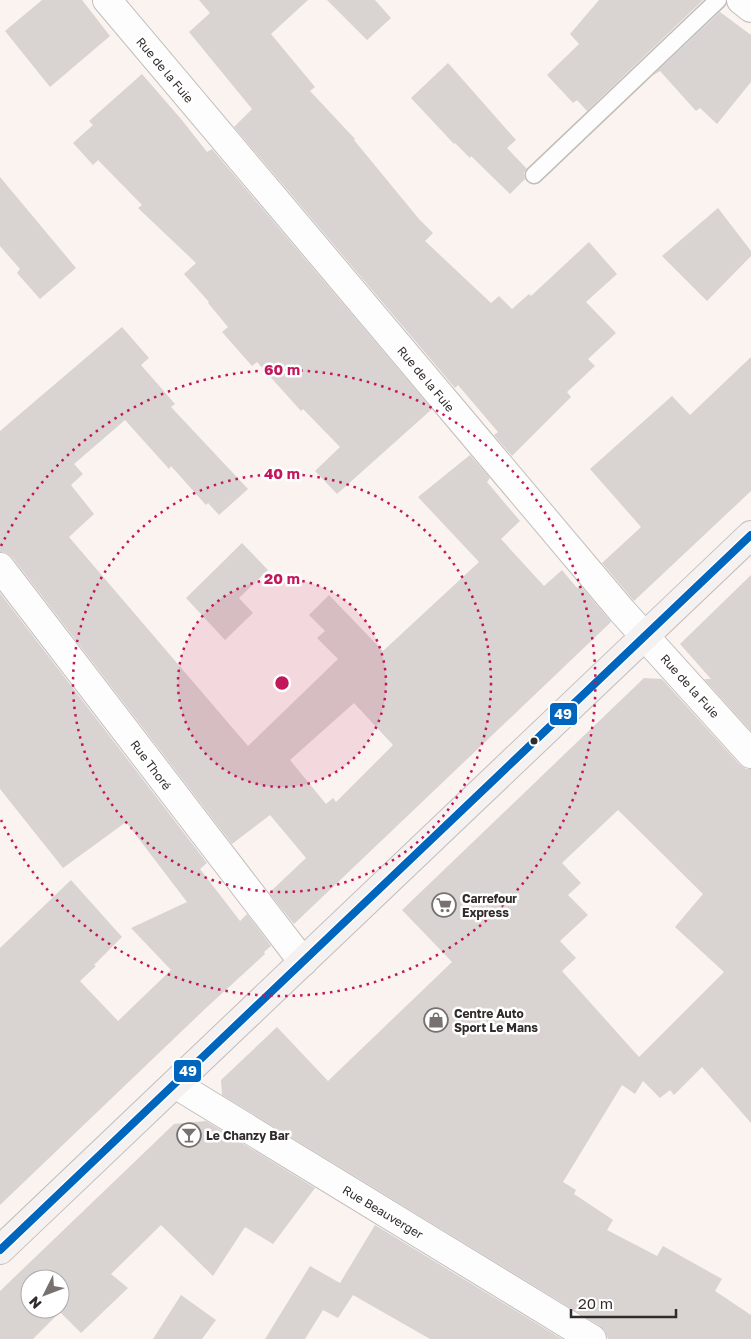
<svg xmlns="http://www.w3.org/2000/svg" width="751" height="1339" font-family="'Golos Text',sans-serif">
<rect width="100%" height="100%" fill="#faf3f0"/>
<!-- building -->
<path fill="#d9d4d1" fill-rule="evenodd" d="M42 0H82L110 36 50 87 5 31Z
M199 0H308L271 34 315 87 310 91 355 139 354 140 419 219 433 233 425 241 491 303 499 296 512 309 529 294 531 296 589 242 617 274 586 302 616 333 588 359 595 366 567 392 571 397 512 456 494 435 498 432 458 385 455 388 234 127 252 109 189 32 210 13Z
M327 0H375L391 18 367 40Z
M599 0H703L587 111 577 100 573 103 547 75 579 44 570 34Z
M720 12 751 35V82L717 124 700 108 696 111 660 71 652 76Z
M448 63 516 140 507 148 527 169 524 173 525 179 510 194 471 156 470 158 455 143 454 144 411 98Z
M142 74 181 119 207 152 212 149 432 409 337 494 315 471 340 447 303 409 301 411 257 362 252 366 222 332 228 327 208 303 209 302 184 274 196 263 138 208 142 205 98 160 93 165 73 143 93 125 89 121Z
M0 177 76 268 40 299 17 273 20 269 0 246Z
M718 208 751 251V256L707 301 662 256Z
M122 327 149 358 141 365 175 404 171 407 248 489 219 515 208 503 206 505 171 466 169 469 125 420 74 464 83 474 71 485 94 514 69 537 248 746 338 659 317 638 325 631 309 615 329 595 383 651 479 562 418 497 470 455 490 478 487 482 520 521 501 539 544 586 562 570 577 588 580 585 611 622 294 924 269 893 306 858 270 815 232 844 12 557 6 553 0 552V431ZM354 703 393 745 336 802 333 798 326 804 290 760Z
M751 357V491L634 601 602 563 641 527 590 469 672 396 690 415Z
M242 543 268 570 239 598 253 613 225 640 186 598Z
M751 575V731L704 679H711L680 644Z
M0 593 207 863 200 869 240 921 247 914 271 946 264 952 265 954 206 1008 0 1205V948L71 880 122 937 94 965 96 966 80 981 118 1021 171 970 131 928 187 902 126 822 63 868 0 789Z
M644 678 662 679 739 764 746 769H751V1123L702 1067 674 1095 670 1090 660 1098 643 1081 635 1094 622 1085 563 1182 576 1190 574 1194 613 1220 607 1230 657 1256 663 1246 722 1279 715 1291 751 1315V1339H608L605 1331 600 1326 222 1095 221 1080 277 1027 328 1081 452 962 402 910ZM618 810 703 894 675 927 724 972 639 1057 562 971 576 958 560 941 588 915 568 895 581 883 562 863Z
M206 1121 315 1188 273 1244 245 1227 213 1276 161 1225 111 1274 128 1288 81 1333 60 1312 33 1339H0V1291L174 1124ZM30 1279H60V1309H30Z
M375 1225 562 1339H430L353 1295 338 1318 323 1310 305 1339H265L310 1266 340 1283Z
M181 1295 216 1320 202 1339H153Z"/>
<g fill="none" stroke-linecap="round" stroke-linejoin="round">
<!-- service casing -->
<g stroke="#c2bebc" stroke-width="19">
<path id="service" d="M534 175 718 0"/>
</g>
<!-- minor casing -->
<g stroke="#c2bebc" stroke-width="30">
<path id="minor" d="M107 0 622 611 751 754
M741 0 751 8
M0 567 303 962
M175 1084 592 1339"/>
</g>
<!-- secondary casing -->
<g stroke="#c2bebc" stroke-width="30">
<path id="secondary" d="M0 1250 751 535"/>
</g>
<!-- service -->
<use href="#service" stroke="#fefdfd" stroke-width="16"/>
<!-- minor -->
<use href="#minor" stroke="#fefdfd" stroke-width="28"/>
<!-- secondary -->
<use href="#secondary" stroke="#f5f1f0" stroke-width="28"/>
<!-- bus-1 casing -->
<g stroke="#fff" stroke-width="11">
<path id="bus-1" d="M0 1250 751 535"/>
</g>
<!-- bus-1 -->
<use href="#bus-1" stroke="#0065bd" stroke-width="8"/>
</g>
<!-- distance rings -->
<circle cx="282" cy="683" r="104" fill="#c2185b" fill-opacity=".12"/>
<g fill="none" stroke="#c2185b" stroke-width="2.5" stroke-dasharray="2.5 5">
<circle cx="282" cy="683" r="104"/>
<circle cx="282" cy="683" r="209"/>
<path d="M1 546A313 313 0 1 1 1 820"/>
</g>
<!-- icons -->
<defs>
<g id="supermarket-ring" transform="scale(1.25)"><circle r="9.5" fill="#fff" stroke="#777270" stroke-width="1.5"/><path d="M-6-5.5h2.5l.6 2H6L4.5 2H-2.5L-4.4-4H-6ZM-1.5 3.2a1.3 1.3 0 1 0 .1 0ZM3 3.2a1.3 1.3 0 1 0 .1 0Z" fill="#777270"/></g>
<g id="shop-ring" transform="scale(1.25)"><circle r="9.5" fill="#fff" stroke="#777270" stroke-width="1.5"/><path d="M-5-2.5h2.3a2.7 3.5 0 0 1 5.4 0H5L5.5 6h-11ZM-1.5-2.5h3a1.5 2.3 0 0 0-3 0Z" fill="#777270"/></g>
<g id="bar-ring" transform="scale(1.25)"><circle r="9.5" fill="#fff" stroke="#777270" stroke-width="1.5"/><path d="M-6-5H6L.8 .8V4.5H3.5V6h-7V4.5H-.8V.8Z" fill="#777270"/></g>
</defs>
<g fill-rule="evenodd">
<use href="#supermarket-ring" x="444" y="905"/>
<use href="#shop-ring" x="436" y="1020"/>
<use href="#bar-ring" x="189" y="1135"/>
</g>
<!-- markers -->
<circle fill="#312c2b" stroke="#fff" stroke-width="2" cx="534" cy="741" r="4.5"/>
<g text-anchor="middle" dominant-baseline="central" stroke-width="5" stroke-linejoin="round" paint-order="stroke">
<!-- street labels -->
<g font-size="12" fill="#312c2b" stroke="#fff">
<text transform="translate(165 70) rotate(50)">Rue de la Fuie</text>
<text transform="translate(426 379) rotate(50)">Rue de la Fuie</text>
<text transform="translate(690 686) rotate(48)">Rue de la Fuie</text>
<text transform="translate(151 765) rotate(53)">Rue Thoré</text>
<text transform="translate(383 1212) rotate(31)">Rue Beauverger</text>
</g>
<!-- poi labels -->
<g font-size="12" font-weight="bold" fill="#312c2b" stroke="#fff" text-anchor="start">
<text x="462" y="898">Carrefour<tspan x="462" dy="14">Express</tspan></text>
<text x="454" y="1013">Centre Auto<tspan x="454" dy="14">Sport Le Mans</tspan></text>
<text x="206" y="1135">Le Chanzy Bar</text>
</g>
</g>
<circle cx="282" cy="683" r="8" fill="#c2185b" stroke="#fff" stroke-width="2.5"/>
<g font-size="15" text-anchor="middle" font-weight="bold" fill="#c2185b" stroke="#fff" stroke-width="5" stroke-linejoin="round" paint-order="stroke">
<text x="282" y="375">60 m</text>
<text x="282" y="479">40 m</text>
<text x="282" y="584">20 m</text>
</g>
<g stroke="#fff" stroke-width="2">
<rect x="549" y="702" width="29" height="24" rx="5" fill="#0065bd"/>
<rect x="173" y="1059" width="29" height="24" rx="5" fill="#0065bd"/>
</g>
<g font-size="14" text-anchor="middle" font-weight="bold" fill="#fff">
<text x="563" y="719">49</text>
<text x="188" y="1076">49</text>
</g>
<!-- north arrow -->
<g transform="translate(45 1294) rotate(228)"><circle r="24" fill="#ffffff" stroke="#adabaa"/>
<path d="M0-4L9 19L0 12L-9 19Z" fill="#777270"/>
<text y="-8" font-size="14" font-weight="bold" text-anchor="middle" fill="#312c2b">N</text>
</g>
<!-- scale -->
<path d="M571 1309v8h105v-8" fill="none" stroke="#312c2b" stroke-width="2.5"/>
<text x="578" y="1309" font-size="15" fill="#312c2b" stroke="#ffffff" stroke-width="4" paint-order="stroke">20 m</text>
</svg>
